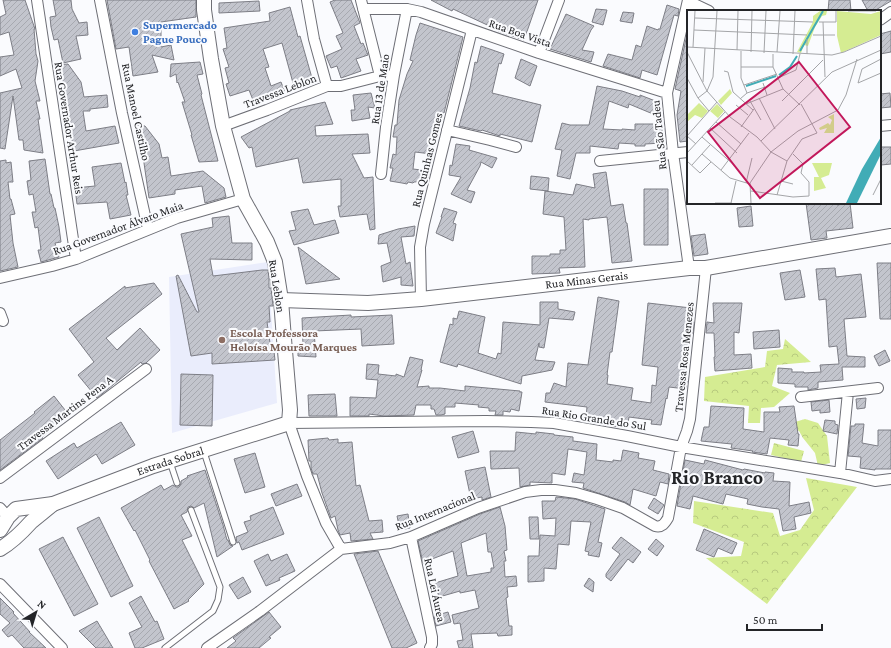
<svg xmlns="http://www.w3.org/2000/svg" width="891" height="648" font-family="'Crimson Pro',serif">
<defs>
<pattern id="forest-crowns" width="20" height="18" patternUnits="userSpaceOnUse"><rect width="20" height="18" fill="#d5ec92"/><path d="M2 6a3 3 0 1 1 6 0M12 15a3 3 0 1 1 6 0" fill="none" stroke="#b7ca7e"/></pattern>
<pattern id="building-hatch" width="6" height="6" patternUnits="userSpaceOnUse"><rect width="6" height="6" fill="#c3c5cd"/><path d="M-1 1l2-2M0 6l6-6M5 7l2-2" fill="none" stroke="#a7a9b0"/></pattern>
</defs>
<rect width="100%" height="100%" fill="#fafbfe"/>
<!-- built -->
<path fill="#eaedfc" d="M268 262 277 403 172 433 169 277Z"/>
<!-- forest -->
<path fill="url(#forest-crowns)" d="M785 339 811 362 777 365 772 386 790 393 774 407 761 408 760 423H748L749 406 704 401 705 377 765 367 767 351 783 349Z
M805 419 818 423 827 436 830 463 818 466 815 453 803 438 799 431 785 425Z
M774 443 804 451 801 462 771 455Z
M806 478 857 487 767 604 706 558 741 556 744 542 693 523 694 501 773 513 780 536 800 530 814 510Z"/>
<!-- building -->
<path fill="url(#building-hatch)" stroke="#7d7e86" fill-rule="evenodd" d="M3 0H25L35 29H34L36 54 38 61 35 81 40 101H36L40 119H38L43 153 24 150 23 140H19L13 96 5 149 0 148V93L22 88 16 69 0 76V57L14 55 9 32 0 35V17L6 14Z
M53 0H71L72 9 79 23 87 22 88 35 76 36 81 59 63 63 58 39 54 40 51 27 50 17 56 16Z
M107 0H196V17L161 22V47L171 45 174 60 152 55 158 72 133 76 129 47 116 49Z
M335 0H351L360 23 354 26 361 44 363 43 368 55 356 59 361 71 341 78 337 66 331 68 326 56 342 49 336 36 343 33 330 2Z
M431 0H538L524 40 498 31V30L453 9 452 11Z
M829 0H850L851 11H828Z
M862 0H891V1L874 11H868Z
M259 1 260 11 219 13V3Z
M667 5 679 9 678 16 674 15 657 75 642 70 640 78 603 66 608 54 632 60 636 45 641 47 647 26 658 30V29H660Z
M290 7 298 37 300 36 312 78 293 83 282 43 263 49 269 67 265 68 271 86 281 82 285 92 255 105 249 90 230 96 226 84 229 83 225 68 229 67 223 49 227 48 224 28 270 21 269 13Z
M596 9 607 10 603 25 592 22Z
M623 12 634 13 632 23 620 21Z
M566 14 594 26 591 30 582 50 594 52 591 62 550 49Z
M420 23 463 37 444 113H442L439 127H438L432 154 415 152 413 169 430 171 427 181 414 182 413 183 408 182 407 184 402 183 390 181 393 168H390L393 154 396 155 397 137H393L395 125H397L399 100 407 74 413 61 410 60 416 35Z
M688 30V141L680 142 677 115 681 91 675 89Z
M891 31V52L880 54V34Z
M481 46 504 54 501 64 499 63 492 93 541 105 532 142 500 134V136L482 130 481 131 459 126 470 88 475 62 477 63Z
M521 59 537 66 530 86 515 78Z
M200 62 203 74 197 75 202 94 201 95 218 161 199 162 191 135H192L182 102H185L178 82 177 83 176 74 170 77 171 64Z
M68 64 81 82 84 97 107 95 108 107 90 109V111H83L86 131 115 126 119 143 74 151 70 130H67L64 113 65 112 55 65Z
M597 86 622 91 640 97V95L658 102 653 114 629 104 628 108 609 101 603 129 622 130V129L635 130V124H662V143L645 144V146H635V144L619 143 618 149 590 146V153H576L570 179 557 176 562 150 555 149 562 123 570 125H589Z
M371 93 375 108 368 107 370 118 352 121 351 110H355L353 95Z
M890 93 891 107 880 108V94Z
M325 102 333 124 315 126 316 136 368 134 370 153 352 154 364 178 373 177 375 229 370 230 367 214 340 217 338 206H341V179L303 183 298 158 256 167 252 147 249 148 241 137 290 111V110Z
M136 125 145 126 159 144 162 158 168 157 171 176 203 171 224 188 226 197 205 203 202 186 175 190V194L149 198 143 156Z
M456 144 470 146 469 150 497 158 492 168 481 162 480 166 467 190 475 192 471 203 451 194 461 177 449 175 450 165 452 166Z
M880 147H891V164L881 165Z
M45 159 50 194H51L54 208H55L59 227 61 242 55 243 59 257 41 262 38 250H41L38 227 35 228 32 212H36L33 194 29 195 27 181 31 180 29 161Z
M6 160V163L11 162 13 182H8L10 199H11L15 214 10 215 13 243 18 267 0 271V161Z
M121 163 125 183 126 182 128 195H126L131 215 110 219 107 202 77 204 75 188 95 186 92 167Z
M606 172 611 206 623 204 626 223H627L632 261 612 263 607 217 589 219V220L583 219 585 267 559 268 560 273 532 274V256H550V254H560V250H566L564 217 543 214 545 191 573 195 576 184 595 188 593 174Z
M531 176 549 178 548 191 530 189Z
M644 189H668V245H644Z
M806 203H837V205L850 203 853 228 826 231 827 238 811 240Z
M751 206 753 226 739 227 737 208Z
M444 208 457 212 453 223 456 224 453 241 436 233 442 217H441Z
M308 209 314 225 335 220 339 233 294 245 289 231 296 230 291 212Z
M229 216 232 243H252V260L210 259 213 276 262 270H268L269 279V288H271L273 306H269L270 322H267L270 343H273L275 360 212 364V353L191 356 176 276 178 275 197 312H199L181 234 213 227 212 218Z
M415 226 414 236 401 237 406 264 410 262 413 286 401 285V277L383 282 381 266 391 262 387 243 378 244 379 235 398 229Z
M705 234 708 254 694 256 691 236Z
M298 247 340 279 306 284Z
M877 263H891V319H880Z
M835 268 836 277 861 274 866 317 844 319 847 356 865 357V367H842L843 380 818 382V388L808 390V387H795V384L778 383V368L792 369V372H804V373L821 372 820 365 839 364 837 346 829 347 826 299 819 300 816 269Z
M800 270 805 297 785 300 780 273Z
M154 283 162 294 106 338 117 350 140 328 160 350 146 363 142 364 141 362 97 398 78 375 94 362 69 329 107 300 125 286V288Z
M598 297 619 301 612 352H610L607 375H608L607 384 633 388 631 400 651 403 652 385 656 386 658 367 642 365 648 303 691 308 690 322H694L693 333H689L684 381H687L686 389 669 387 667 399 666 398 661 425 651 424 652 420 629 417 627 428 613 426V420L586 417 587 407 545 402 546 393H550L554 383 566 387 568 363 588 365Z
M540 302H558V309L575 312 573 320 549 318 544 348 539 347V343L535 360 555 362 552 370 522 376 521 384 458 364 457 367 440 362 450 324 453 325V318L457 319 459 311 485 317 478 353 496 359 498 353 501 354 503 322 540 325Z
M713 303H742L739 333 734 332V355L751 354 752 368 715 371 714 357H715L714 333H706L707 322 714 323Z
M351 315V317L392 315 394 344 362 346 361 329 314 331 316 357 298 356V346H303L302 318Z
M779 330 780 347 754 349 753 332Z
M885 350 890 361 879 366 874 356Z
M410 357 423 360 421 370H422L417 387 429 386V388H440L465 391V386L520 391V392H522L519 411 511 409 510 412 503 411V415H495L496 411H489V408L478 407 479 405 455 403V407H445V414L441 415H436L434 409H431V405H416L414 415 384 416 369 414V416H350V397L376 398 378 380 366 379 367 364 379 365 378 374 396 376V374L404 377Z
M181 374 213 375 212 426 180 425Z
M335 394 337 416H309L308 395Z
M54 396 69 415 42 437 43 438 0 470V440L35 413 34 412Z
M866 398 865 408 857 409 856 399Z
M829 400 830 412 820 413V410L812 411 811 402Z
M711 406 744 408 743 429 764 432V412H780L779 407 794 406 798 434H799L798 446 788 445 789 440 770 438 767 454 752 452 753 451 731 448 732 444 701 441 704 427H709Z
M825 420 835 421V424L838 425 837 434 823 431Z
M121 422 135 445 102 464 96 454 58 479 46 461 74 443 77 448Z
M855 424H864L862 443 878 446V430H891V469H875V470L860 468 861 457 848 456 851 426H855Z
M473 431 479 452 458 458 452 437Z
M516 432 536 434V432L554 434V435L573 437V441L597 444 596 460 613 462V460L621 461 623 450 639 453 638 458 655 461 653 470 669 474 668 484 660 482 656 496 633 489 630 505 625 502 583 488 584 483 572 482 574 473 584 475 587 452 568 449 565 475 552 473V483L530 482V485L520 487 519 468 491 469 490 451H515Z
M328 438 329 440 338 439V443L352 442 356 486 360 485 369 521 382 520 383 532 370 533 373 539 351 541 350 533 340 535 338 530 335 516 331 518 322 493 317 474H313L311 468V461H309L308 440Z
M255 453 265 487 245 493 234 459Z
M685 460 704 464 705 460 743 470 744 469 765 473V472L774 473 773 481 790 482 789 506 809 502 811 513 794 517 796 529 783 531 779 509 762 507 747 504 748 499 726 494 723 504 693 496 690 509 677 506Z
M485 467 491 497 482 500V497L471 499 465 471Z
M205 470 223 525 227 540H228L230 545 233 546 217 557 204 503 194 508 191 506 188 507 187 512 181 515 192 536 182 540 204 584 188 600 189 601 174 609 149 561 150 560 135 530 134 531 121 508 161 485 164 490 173 485 176 487H179L181 484V481L188 477 187 476Z
M297 484 302 496 276 506 271 494Z
M556 497 575 499 605 509 598 542 602 543 599 557 588 555 589 552 585 551 591 522 571 521 569 545 558 544 556 569 544 568V581L528 582V556H539L540 535 555 536 556 518 543 519 542 501H555Z
M654 498 664 505 658 514 648 508Z
M273 507 284 534 242 550 239 542 237 543 236 537 248 532 244 522 251 520 250 516Z
M500 507 505 526 507 550 504 551 506 561H504L505 577 516 576 517 586 507 587 508 597 506 598 509 626H512V635L498 636 497 633 471 634 473 648H459L457 641 463 640 460 623 454 624 452 615 479 608 475 590 460 593V591L439 597 435 583 458 576 453 551 432 559 433 560 423 563 418 541 480 514ZM486 533 488 552H491L494 568H491V572L467 576 461 543Z
M408 514 410 528 400 530 397 516Z
M99 517 133 586 111 597 77 528Z
M529 517H538L539 539H530Z
M704 529 737 543 732 554 718 548 714 557 696 550Z
M63 537 98 604 74 616 39 549Z
M621 537 641 552 633 563 628 559 611 581 606 577V574L620 554 612 548Z
M656 539 664 546 657 556 648 549Z
M378 551 397 596 417 643 406 648H392L354 554Z
M268 554 271 561 287 554 295 571 279 578 280 580 266 586 254 561Z
M243 577 251 592 238 599 229 585Z
M589 578 594 582 593 592 584 586Z
M141 596 155 622 157 621 164 639 142 648H135L129 633 142 627 129 603Z
M0 598 14 612 13 613 30 632H29L46 648H24L12 635 8 637 2 630 10 623 0 614Z
M269 612 281 627 269 637 271 638 259 648H227L236 641 233 638Z
M448 612 451 622 436 626 434 616Z
M97 621 113 648H96L79 631Z"/>
<g fill="none" stroke-linecap="round" stroke-linejoin="round">
<!-- lane casing -->
<g stroke="#6e6f76" stroke-width="7">
<path id="lane" d="M204 452 233 542
M170 462 177 483
M165 648 213 611 218 600 220 587 191 510"/>
</g>
<!-- street casing -->
<g stroke="#6e6f76" stroke-width="12">
<path id="street" d="M37 0 76 259
M100 0 122 113 148 229
M307 0 314 39 327 86
M361 0 380 76
M688 0 667 93 673 153 689 268
M688 1 709 11
M363 9H407L421 12 539 53 667 93
M880 20 891 12
M539 53 559 0
M223 126 267 110 327 86H341L380 76 394 75
M880 126 891 125
M447 130 490 140 516 147
M600 161 688 152
M381 174 386 127 394 75 407 9
M0 278 52 266 76 259 177 218 243 199
M421 299 420 247 424 224 472 30
M0 313 3 321
M801 397 878 388
M840 473 848 392
M0 478 146 369
M0 508 8 517
M411 537 432 637V644L430 648
M341 549 326 523 307 476 289 423 486 421 531 422 554 423 627 436 681 447 840 473 875 481 891 479
M0 584 62 648
M207 648 260 611 341 549 390 543 411 537 478 508 525 492 541 490H555L576 493 597 499 623 508 655 526C662 528 665 523 668 518L681 447 687 431 690 419 706 268"/>
</g>
<!-- secondary casing -->
<g stroke="#6e6f76" stroke-width="16">
<g id="secondary">
<path id="s1" d="M281 300 368 303 421 299 689 268H706L891 236"/>
<path id="s2" d="M0 530 8 517 16 509 53 504 153 466 289 423 290 410 284 339 281 300 275 262 267 242 243 199 223 126 211 59 204 10V0"/>
<path d="M0 549C12 542 22 532 31 522 38 516 46 510 53 504"/>
</g>
</g>
<!-- lane -->
<use href="#lane" stroke="#fff" stroke-width="5"/>
<!-- street -->
<use href="#street" stroke="#fff" stroke-width="10"/>
<!-- secondary -->
<use href="#secondary" stroke="#fff" stroke-width="14"/>
</g>
<!-- markers -->
<circle fill="#3f7fe0" stroke="#fafbfe" stroke-width="1.5" cx="135" cy="32" r="4"/>
<circle fill="#8d6e63" stroke="#fafbfe" stroke-width="1.5" cx="222" cy="340" r="4"/>
<g text-anchor="middle" dominant-baseline="central" stroke-width="4" stroke-linejoin="round" paint-order="stroke">
<!-- shop labels -->
<g font-size="12" font-weight="bold" fill="#366cbe" stroke="#fafbfe" text-anchor="start">
<text x="143" y="25">Supermercado<tspan x="143" dy="14">Pague Pouco</tspan></text>
</g>
<!-- street labels -->
<g font-size="12" fill="#242528" stroke="#fafbfe">
<text transform="translate(520 33) rotate(19)">Rua Boa Vista</text>
<text transform="translate(380 89) rotate(-81)">Rua 13 de Maio</text>
<text transform="translate(280 91) rotate(-21)">Travessa Leblon</text>
<text transform="translate(136 112) rotate(78)">Rua Manoel Castilho</text>
<text transform="translate(69 128) rotate(81)">Rua Governador Arthur Reis</text>
<text transform="translate(659 135) rotate(-96)">Rua São Tadeu</text>
<text transform="translate(427 160) rotate(-76)">Rua Quinhas Gomes</text>
<text transform="translate(118 228) rotate(-20)">Rua Governador Álvaro Maia</text>
<text stroke="none"><textPath href="#s1" startOffset="307">Rua Minas Gerais</textPath></text>
<text transform="translate(277 286) rotate(81)">Rua Leblon</text>
<text transform="translate(684 357) rotate(-84)">Travessa Rosa Menezes</text>
<text transform="translate(65 413) rotate(-37)">Travessa Martins Pena A</text>
<text transform="translate(594 418) rotate(9)">Rua Rio Grande do Sul</text>
<text stroke="none"><textPath href="#s2" startOffset="189">Estrada Sobral</textPath></text>
<text transform="translate(435 511) rotate(-22)">Rua Internacional</text>
<text transform="translate(435 590) rotate(78)">Rua Lei Áurea</text>
</g>
<!-- education labels -->
<g font-size="12" font-weight="bold" fill="#785e54" stroke="#fafbfe" text-anchor="start">
<text x="230" y="333">Escola Professora<tspan x="230" dy="14">Heloísa Mourão Marques</tspan></text>
</g>
<!-- town labels -->
<g font-size="20" font-weight="bold" fill="#242528" stroke="#fafbfe">
<text x="717" y="477">Rio Branco</text>
</g>
</g>
<!-- overview -->
<g transform="translate(687 10)">
<rect width="194" height="194" fill="#fafbfe"/>
<path d="M147 104V123H137L140 118 133 120 132 118 141 113 143 115 145 110 141 107Z" fill="#d5ec92"/>
<path d="M150 1 184 4 194 1V25L154 43 150 26Z" fill="#d5ec92"/>
<path d="M133 1H140L139 5 135 6 128 17 121 36 117 35 114 43 110 42 126 12V6ZM43 79 45 83 34 95 31 91ZM12 93 21 101 15 108 8 105 0 112V105ZM30 94 37 101 31 108 23 101ZM125 153H145L142 165 134 168 139 178 127 181V167H132Z" fill="#d5ec92"/>
<path d="M194 127V144L170 193H159L175 159Z" fill="#41acb6"/>
<path fill="none" stroke="#41acb6" stroke-width="2" d="M113 41 136 1M92 65 103 57 110 46M59 76 89 66"/>
<path fill="none" stroke="#a4a5a8" stroke-width="1" d="M161 1H189M8 8 126 12M132 12H149V1M136 12 138 67M7 20 120 25M126 25H148M120 29V44M0 37 145 45 157 42 194 26M6 37 8 1M50 40 51 1M54 41V68L60 83M0 42 20 81 43 107 70 127 84 142 100 151M64 42 65 1M90 42 93 1M77 43 79 1M86 44V57L96 79 113 95M106 44 108 1M194 49 175 59 171 73 194 63M54 57H86M37 61 41 62 46 82 66 100M0 68 11 88 22 101M91 68 109 60 113 44M16 72 18 38M76 73 80 85M57 75 90 64M11 88 20 81 26 67 30 1M72 88 88 119M53 89 60 83 78 77M63 91 74 110M95 91 136 50M59 94 96 79M49 95 61 105M29 112 54 134M54 117 67 99M23 118 50 143M0 126 30 92M0 126 9 134M15 127 47 155M74 131 145 62 194 40M0 143 38 102M15 144 43 168 63 174M0 151 13 163 24 152M5 155 23 135M34 160 62 123M94 171 106 174M59 173 65 148M64 181 106 187 122 186V172L114 163 116 154 106 144M90 185 100 151 115 129 130 123 114 94M186 185 194 169M28 193H45M44 193 49 171M64 193 63 173 84 142 111 121 151 100 159 85 170 49"/>
<path fill="#c2185b" fill-opacity="0.15" stroke="#c2185b" stroke-width="2" d="M112 52 163 117 73 188 21 122Z"/>
<rect width="194" height="194" fill="none" stroke="#242528" stroke-width="2"/>
</g>
<!-- north arrow -->
<g transform="translate(36 612) rotate(38)" stroke="#fafbfe" stroke-width="3" paint-order="stroke">
<path d="M0-3L7 15L0 10L-7 15Z" fill="#242528"/>
<text y="-6" font-size="11" font-weight="bold" text-anchor="middle" fill="#242528">N</text>
</g>
<!-- scale -->
<path d="M747 624v6h75v-6" fill="none" stroke="#242528" stroke-width="2"/>
<text x="753" y="624" font-size="12" fill="#242528" stroke="#fafbfe" stroke-width="3" paint-order="stroke">50 m</text>
</svg>
